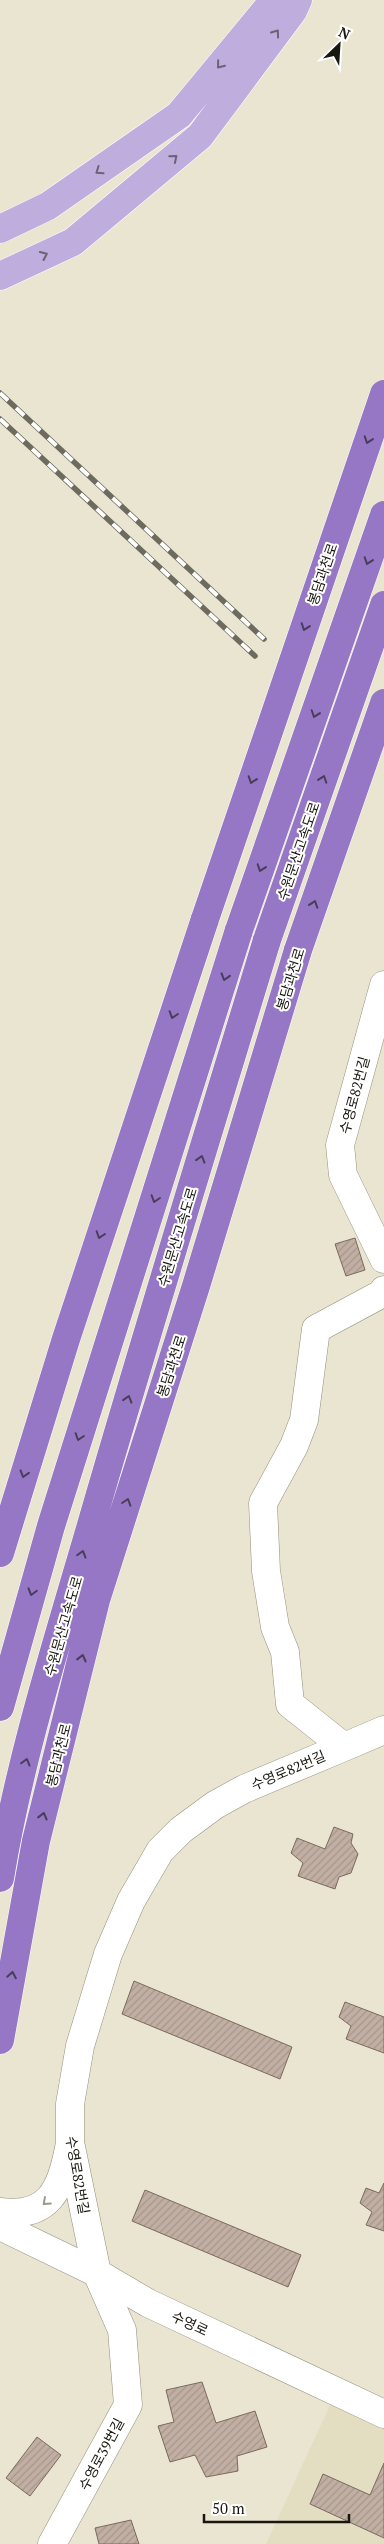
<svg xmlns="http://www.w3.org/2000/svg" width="384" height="2544" font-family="'PT Serif','Noto Sans KR',serif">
<defs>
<pattern id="building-hatch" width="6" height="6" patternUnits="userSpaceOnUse" patternTransform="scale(1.25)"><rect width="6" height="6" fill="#c2afa3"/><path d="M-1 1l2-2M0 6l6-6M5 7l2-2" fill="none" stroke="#a6968b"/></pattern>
</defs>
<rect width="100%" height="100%" fill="#eae5d1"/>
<!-- built -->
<path fill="#e3ddc1" d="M331 2403 384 2428V2544H266Z"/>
<!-- building -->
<path fill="url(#building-hatch)" stroke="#7a6a5e" d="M355 1238 365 1270 346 1276 335 1244Z
M334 1827 353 1834 351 1843 358 1854 351 1873 339 1877 335 1889 298 1876 303 1863 291 1853 297 1838 325 1849Z
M134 1981 292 2047 280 2079 122 2014Z
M345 2002 384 2017V2053L346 2039 351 2026 339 2017Z
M384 2183V2231L366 2225 372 2212 360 2203 366 2188 379 2193Z
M145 2190 301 2255 288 2287 132 2221Z
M202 2382 216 2423 255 2411 267 2447 237 2456 238 2471 206 2477 195 2455 170 2462 158 2426 174 2422 166 2390Z
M37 2437 61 2455 30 2496 6 2478Z
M384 2463V2538L310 2504 323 2474 370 2495Z
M131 2520 139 2544H99L95 2528Z"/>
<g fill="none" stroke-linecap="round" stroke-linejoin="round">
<!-- minor casing -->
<g stroke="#94907d" stroke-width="29">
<path id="minor" d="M384 985 340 1145 343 1175 384 1259
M344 1747 384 1730
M0 2212C48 2218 61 2191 69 2148
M0 2226 97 2273 148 2303 384 2414
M52 2544 128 2405 122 2330 97 2273 70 2142V2104L80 2046 108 1954 131 1901 160 1851 181 1830 215 1805 244 1789 344 1747 290 1704 285 1652 275 1627 266 1571 263 1503 294 1446 304 1420 316 1329 383 1293 384 1290"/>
</g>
<!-- major casing -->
<g stroke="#fff" stroke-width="29">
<path id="major" d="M0 229 48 206 179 115 274 0
M0 276 73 242 200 136 293 11 298 0"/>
</g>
<!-- highway casing -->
<g stroke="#fff" stroke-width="29">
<path id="highway" d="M0 1553 66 1339 205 919
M0 1707 51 1526 239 930
M0 1878C19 1761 56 1645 89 1532 146 1334 207 1137 267 940
M0 2040 36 1841 96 1600 196 1286 298 950"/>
</g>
<!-- minor -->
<use href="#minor" stroke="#fff" stroke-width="28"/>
<!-- major -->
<use href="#major" stroke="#bfaddd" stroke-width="28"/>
<!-- highway -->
<use href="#highway" stroke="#9577c6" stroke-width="28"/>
<!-- rail casing -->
<g stroke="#6d6b5e" stroke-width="5.5">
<path id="rail" d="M0 393 264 639
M0 419 255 656"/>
</g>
<!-- rail -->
<use href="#rail" stroke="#fff" stroke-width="4" stroke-dasharray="11" stroke-linecap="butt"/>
<!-- highway-bridge casing -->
<g stroke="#fff" stroke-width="29" stroke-linecap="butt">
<path id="highway-bridge" d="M205 919 384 394
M239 930 384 515
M267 940 384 605
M298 950 384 703"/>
</g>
<!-- highway-bridge -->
<use href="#highway-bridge" stroke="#9577c6" stroke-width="28"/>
</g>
<!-- one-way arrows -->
<defs><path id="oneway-chevron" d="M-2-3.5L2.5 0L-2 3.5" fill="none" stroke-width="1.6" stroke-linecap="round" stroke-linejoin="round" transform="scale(1.25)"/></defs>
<g stroke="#6c6276">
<use href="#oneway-chevron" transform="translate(276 33) rotate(-54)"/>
<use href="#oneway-chevron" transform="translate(220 65) rotate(129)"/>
<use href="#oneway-chevron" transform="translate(174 158) rotate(-40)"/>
<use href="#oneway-chevron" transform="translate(99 171) rotate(145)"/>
<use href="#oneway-chevron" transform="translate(44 255) rotate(-25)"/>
</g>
<g stroke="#4a3d58">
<use href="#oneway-chevron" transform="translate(368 440) rotate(109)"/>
<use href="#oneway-chevron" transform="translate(368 561) rotate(109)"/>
<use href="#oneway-chevron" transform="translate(305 627) rotate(109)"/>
<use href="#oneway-chevron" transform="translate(315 714) rotate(109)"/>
<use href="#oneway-chevron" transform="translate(323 779) rotate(-71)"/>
<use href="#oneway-chevron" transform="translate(252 780) rotate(109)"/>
<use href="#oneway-chevron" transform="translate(261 868) rotate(109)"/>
<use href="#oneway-chevron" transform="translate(314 904) rotate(-71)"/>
<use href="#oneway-chevron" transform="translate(225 977) rotate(107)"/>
<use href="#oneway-chevron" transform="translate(173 1015) rotate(108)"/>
<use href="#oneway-chevron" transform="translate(201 1159) rotate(-73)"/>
<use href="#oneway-chevron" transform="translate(155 1199) rotate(108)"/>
<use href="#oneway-chevron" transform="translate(100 1235) rotate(108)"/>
<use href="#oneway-chevron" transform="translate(128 1399) rotate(-73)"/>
<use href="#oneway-chevron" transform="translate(79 1437) rotate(108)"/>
<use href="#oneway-chevron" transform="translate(24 1474) rotate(107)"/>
<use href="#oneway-chevron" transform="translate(127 1502) rotate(-72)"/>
<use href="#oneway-chevron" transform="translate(82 1554) rotate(-74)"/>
<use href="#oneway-chevron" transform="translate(32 1592) rotate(106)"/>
<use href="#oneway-chevron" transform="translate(82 1658) rotate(-76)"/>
<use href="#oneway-chevron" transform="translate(26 1762) rotate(-75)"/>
<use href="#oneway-chevron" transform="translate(43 1816) rotate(-76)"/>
<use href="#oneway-chevron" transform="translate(12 1975) rotate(-80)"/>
</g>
<use stroke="#979793" href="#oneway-chevron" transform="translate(46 2202) rotate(138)"/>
<g text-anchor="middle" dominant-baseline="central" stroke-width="4" stroke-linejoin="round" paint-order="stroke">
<!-- street labels -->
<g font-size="14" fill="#18170f" stroke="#fff">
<text transform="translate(322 574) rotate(-71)">봉담과천로</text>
<text transform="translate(298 851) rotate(-71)">수원문산고속도로</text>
<text transform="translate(290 979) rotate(-73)">봉담과천로</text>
<text transform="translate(354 1095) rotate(-75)">수영로82번길</text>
<text transform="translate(177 1237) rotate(-73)">수원문산고속도로</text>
<text transform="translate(171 1366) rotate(-72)">봉담과천로</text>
<text transform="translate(63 1626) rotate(-74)">수원문산고속도로</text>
<text transform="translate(58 1755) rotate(-76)">봉담과천로</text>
<text transform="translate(288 1770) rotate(-23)">수영로82번길</text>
<text transform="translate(78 2175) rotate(80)">수영로82번길</text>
<text transform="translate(190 2323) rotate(25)">수영로</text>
<text transform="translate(101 2454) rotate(-62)">수영로39번길</text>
</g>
</g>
<!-- north arrow -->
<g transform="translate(339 45) rotate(25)" stroke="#ffffff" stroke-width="4" paint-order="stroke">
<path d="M0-4L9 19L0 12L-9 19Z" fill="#18170f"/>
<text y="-8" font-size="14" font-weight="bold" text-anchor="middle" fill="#18170f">N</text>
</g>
<!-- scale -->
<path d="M204 2514v8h145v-8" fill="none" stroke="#18170f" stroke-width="2.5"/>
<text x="212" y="2514" font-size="15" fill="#18170f" stroke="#ffffff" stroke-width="4" paint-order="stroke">50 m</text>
</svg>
